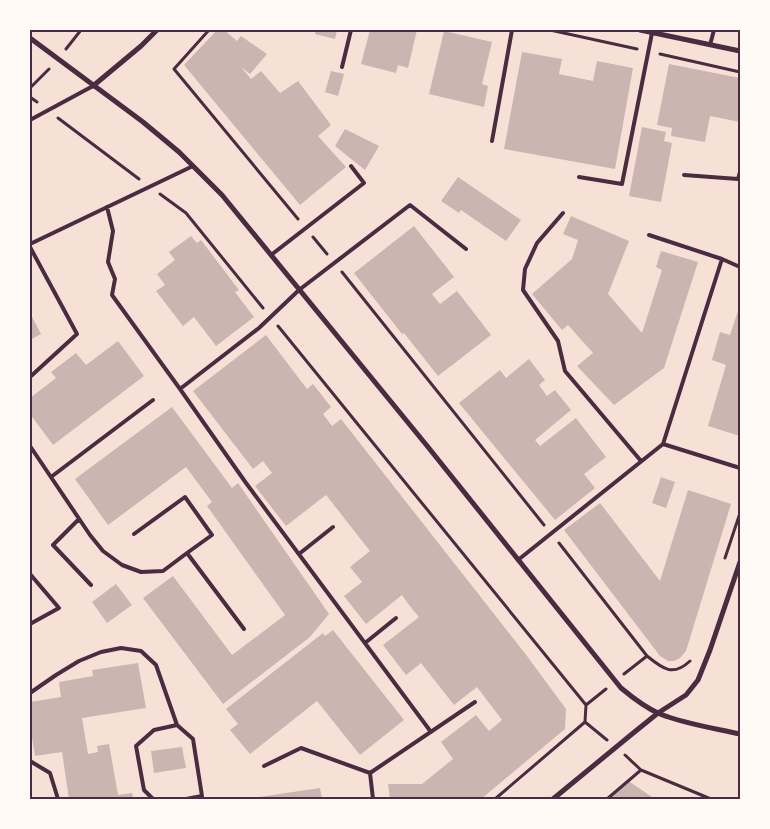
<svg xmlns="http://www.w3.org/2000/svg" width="770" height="829" font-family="'Open Sans',sans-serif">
<rect width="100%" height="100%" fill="#f7e1d7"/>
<!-- building -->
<path fill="#ccb4b1" d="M217 30H224L237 41 241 36 267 54 250 74 241 67 251 79 261 71 280 93 298 81 331 125 318 136 346 167 300 205 184 65Z
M316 30H337L335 39 315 34Z
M370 30H417L408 68 398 65 396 73 361 64Z
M444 31 492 42 482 84 488 86 484 107 429 94Z
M522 52 562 59 559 74 593 81 597 61 633 68 615 169 504 149Z
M669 64 740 78V122L710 116 705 142 671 136 672 128 657 125Z
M331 71 344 74 338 96 325 92Z
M642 127 666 132 664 141 672 143 661 202 629 196Z
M345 129 379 146 365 170 335 146Z
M458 177 521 220 506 241 461 210 459 213 441 201Z
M571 216 629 241 608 294 642 333 662 270 656 267 661 251 698 262 664 368 614 405 577 366 593 353 568 325 562 330 532 294 572 259 578 240 563 234Z
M414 226 454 277 432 294 440 304 457 291 491 335 438 376 404 333 402 334 354 273Z
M191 236 197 243 201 240 239 290 235 292 254 317 216 346 194 317 183 326 156 291 165 285 157 274 175 260 169 252Z
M740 305V436L708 426 726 365 712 360 720 332 730 335Z
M30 313 41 334 30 340Z
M266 335 307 389 313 384 331 407 323 414 332 426 341 419 527 656 566 709 565 729 481 799H390L388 784H422L453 759 441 742 476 715 489 731 502 720 477 687 454 705 421 663 406 675 383 645 419 617 409 605 402 595 366 624 344 596 362 582 350 567 370 551 326 495 286 526 255 486 272 473 263 461 253 469 193 391Z
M118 341 144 376 53 445 30 414V398L56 378 51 372 76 353 86 365Z
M529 359 545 380 539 385 547 396 555 390 571 410 535 440 540 446 576 418 606 457 584 474 595 488 555 520 459 403 500 370 506 378Z
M172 407 232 488 238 483 329 614 310 637 223 704 143 598 173 576 232 655 285 615 207 506 212 502 186 467 108 525 75 479Z
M661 477 675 482 666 508 652 503Z
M688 490 731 504 686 651 680 658 674 661H668L660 656 564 530 600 503 660 581Z
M116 584 132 605 107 623 92 602Z
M333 630 404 720 360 755 317 701 250 754 230 730 238 724 226 709 323 633 325 636Z
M138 663 146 708 82 718 88 754 98 752 97 746 109 744 118 795 132 793 133 799H69L62 752 35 756 30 726V702L61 697 59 682 93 676 92 670Z
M182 747 186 768 154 773 151 751Z
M627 780 655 799H606Z
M320 788 322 799H253L252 798Z"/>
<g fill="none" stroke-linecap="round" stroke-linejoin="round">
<!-- path -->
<path stroke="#4a2c40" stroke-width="3" d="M209 30 174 69 298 219
M550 30 637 49
M66 49 81 30
M660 54 740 72
M30 88 49 69
M30 97 37 102
M58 118 139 179
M160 194 186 213 263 308
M313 237 327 254
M342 272 544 525
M278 326 586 705
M559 543 647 656C663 669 673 677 690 661
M725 558 740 513
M624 674 647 656
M606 689 586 705 585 722 607 740
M625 755 641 770
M495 799 585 722
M607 799 641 770 711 799"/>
<!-- service -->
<path stroke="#4a2c40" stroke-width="4" d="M710 45 714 30
M342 67 351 30
M30 120 93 86
M492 141 512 30
M684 175 738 179 740 172
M579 177 622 184 652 33
M107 207 113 231 108 262 115 279 112 295 180 389 246 483 431 732
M563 213 537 243 525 269 523 290 558 341 565 371 641 461
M649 235 722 259 740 267
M30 244 193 166
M30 247 77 334 30 377
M271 255 364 183 351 166
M180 389 259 328 299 290 410 205 466 249
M663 444 722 259
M30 446 90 535 103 551 122 565 141 572 163 571 187 553
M51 477 153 400
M79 519 53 545 91 585
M134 534 185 497 212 535 187 553 244 629
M299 554 333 527
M518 560 663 444 740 468
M30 574 59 608 30 624
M365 643 396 618
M30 693 56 675 79 661 101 652 121 648 141 651 156 665 177 725 154 730 136 746 144 790 153 799
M177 725 193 739 202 796 186 799
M30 761 50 773 58 799
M264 766 301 748 370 773
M370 773 475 702
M370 773 373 799"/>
<!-- minor -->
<path stroke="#4a2c40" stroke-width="5" d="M640 30 740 51
M30 38 143 122 179 152 222 195 428 447 621 688C633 698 646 708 660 714 685 724 713 728 740 734
M93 86 141 46 157 30
M553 799 632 734 658 713 686 695 698 680 710 650 740 562"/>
</g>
<!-- border -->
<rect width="770" height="829" fill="none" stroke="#fffaf5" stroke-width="62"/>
<rect x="31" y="31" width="708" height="767" fill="none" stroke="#4a2c40" stroke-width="2"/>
</svg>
